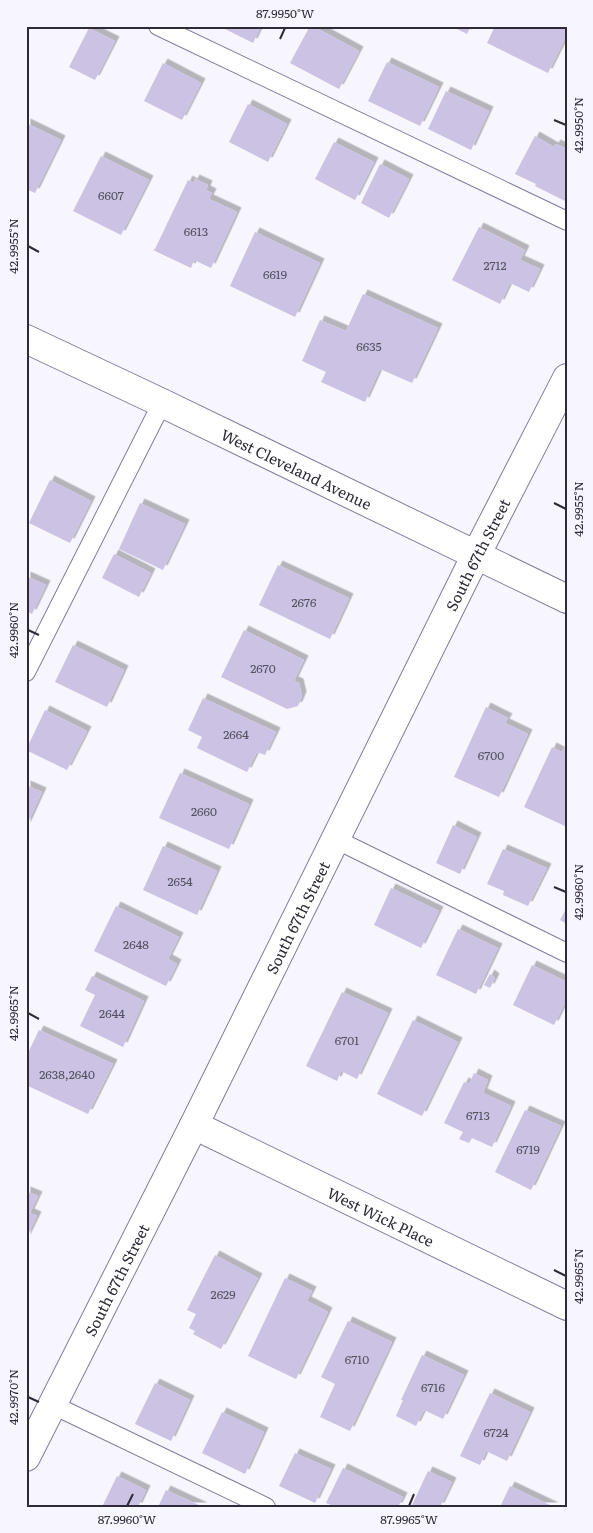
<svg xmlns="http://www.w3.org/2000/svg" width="593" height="1533" font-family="Literata,serif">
<defs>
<filter id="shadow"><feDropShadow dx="4.5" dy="-4.5" stdDeviation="0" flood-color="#0004"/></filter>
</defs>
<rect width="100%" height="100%" fill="#f7f5fd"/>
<!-- building -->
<path fill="#cbc2e4" filter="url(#shadow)" d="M219 26H261L253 43Z
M310 26H313L359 51 339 89 290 63Z
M451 26H471L467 34Z
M495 26H567V35L548 73 487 43Z
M89 28 115 41 95 80 69 67Z
M387 62 439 87 420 126 368 101Z
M163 63 201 83 182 120 144 101Z
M446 91 489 111 471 150 428 129Z
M248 104 287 124 268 162 229 142Z
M26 123 61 140 35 193 26 189Z
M535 136 554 147 556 144 567 149V202L535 186 536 184 515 174Z
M334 142 374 162 355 200 315 179Z
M101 156 149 180 121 235 73 211Z
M380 164 409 179 389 218 361 203Z
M195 179 208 185 206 190 212 193 209 199 237 212 211 268 194 260 191 268 153 250 155 249 188 180 193 183Z
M479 227 525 250 520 260 540 269 529 292 510 283 500 304 452 280Z
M255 232 320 263 295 317 230 286Z
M363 294 438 328 412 383 380 369 365 402 321 382 326 372 302 361 320 320 346 331Z
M50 480 91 501 70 543 29 523Z
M140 503 185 524 163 570 119 549Z
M114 554 151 573 139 597 102 578Z
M278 565 349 598 330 639 259 605Z
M26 576 46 585 32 614 26 611Z
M244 630 304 660 294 681 299 683 302 696 298 706 287 709 221 677Z
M73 645 124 670 107 707 55 682Z
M203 698 276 732 265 755 257 752 247 772 197 748 202 737 188 730Z
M486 707 508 718 505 723 528 734 499 797 454 777Z
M45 710 87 731 67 770 26 750Z
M567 742V827L524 807 552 747 562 752Z
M180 773 249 804 229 849 159 818Z
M26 785 42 792 26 827Z
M453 825 477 837 460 874 436 863Z
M163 846 217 871 197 915 143 890Z
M503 849 547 868 528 906 503 895 504 891 487 884Z
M391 888 439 911 421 948 374 925Z
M116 906 179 937 168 959 177 964 166 986 94 951Z
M567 907V924L560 920Z
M458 929 498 948 476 994 436 975Z
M532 965 567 982V999L554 1025 513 1005Z
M490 974 495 978 490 988 484 985Z
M92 976 144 1001 123 1047 80 1026 95 995 85 990Z
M342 992 388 1013 357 1079 341 1071 337 1081 306 1066Z
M413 1020 458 1042 422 1116 377 1094Z
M39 1030 113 1064 88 1114 26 1085V1057Z
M474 1073 488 1080 483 1093 511 1106 492 1147 472 1138 469 1143 459 1139 463 1132 444 1123 464 1082 469 1084Z
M525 1110 561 1126 531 1190 495 1172Z
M26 1191 38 1196 30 1213 37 1216 26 1239Z
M215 1255 258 1278 221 1349 193 1334 195 1331 189 1328 196 1314 187 1310Z
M285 1278 312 1291 307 1301 328 1312 296 1379 248 1356Z
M348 1321 392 1342 350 1431 320 1417 335 1384 321 1377Z
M422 1355 464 1375 443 1419 424 1410 416 1426 396 1416 403 1400H401Z
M155 1383 190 1400 171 1441 135 1424Z
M490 1393 530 1412 507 1461 486 1451 480 1465 460 1456Z
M222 1412 264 1432 245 1474 202 1453Z
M295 1453 331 1469 315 1503 279 1486Z
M343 1468 403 1497 398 1507H336L326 1503Z
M428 1471 452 1482 440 1507H415L412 1505Z
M117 1476 146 1490 138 1507H102Z
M510 1486 554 1507H500Z
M166 1490 203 1507H158Z"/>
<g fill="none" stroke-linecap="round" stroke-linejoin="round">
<!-- lane casing -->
<g stroke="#847c9b" stroke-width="20">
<path id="lane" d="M158 26 567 221
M26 672 162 403
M335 839 567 953
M53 1405 266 1507"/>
</g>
<!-- street casing -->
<g stroke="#847c9b" stroke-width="30">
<g id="street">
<path id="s1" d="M194 1125 567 1306"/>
<path id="s2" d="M26 1457 194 1125 476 555 567 378"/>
</g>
</g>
<!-- secondary casing -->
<g stroke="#847c9b" stroke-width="30">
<g id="secondary">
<path id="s3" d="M26 339 162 403 567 599"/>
</g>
</g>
<!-- lane -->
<use href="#lane" stroke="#fff" stroke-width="18"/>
<!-- street -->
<use href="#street" stroke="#fff" stroke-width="28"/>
<!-- secondary -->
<use href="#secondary" stroke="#fff" stroke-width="28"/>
</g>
<!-- ticks -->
<path fill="none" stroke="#2e2a37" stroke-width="2" d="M280 39 285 28M554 120 566 125M28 246 39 252M554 503 566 509M28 630 39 635M554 887 566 892M28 1013 39 1019M554 1270 566 1276M28 1397 39 1402M127 1506 133 1494M409 1506 414 1494"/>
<g text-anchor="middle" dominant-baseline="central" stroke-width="4" stroke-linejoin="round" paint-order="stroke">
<!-- number labels -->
<g font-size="12" fill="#555062">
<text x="111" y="195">6607</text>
<text x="196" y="231">6613</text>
<text x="495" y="265">2712</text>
<text x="275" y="274">6619</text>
<text x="369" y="346">6635</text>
<text x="304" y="602">2676</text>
<text x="263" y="668">2670</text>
<text x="236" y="734">2664</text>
<text x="491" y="755">6700</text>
<text x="204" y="811">2660</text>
<text x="180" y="881">2654</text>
<text x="136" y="944">2648</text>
<text x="112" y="1013">2644</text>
<text x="347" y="1040">6701</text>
<text x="67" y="1074">2638,2640</text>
<text x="478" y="1115">6713</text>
<text x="528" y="1149">6719</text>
<text x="223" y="1294">2629</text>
<text x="357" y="1359">6710</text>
<text x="433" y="1387">6716</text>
<text x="496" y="1432">6724</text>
</g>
<!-- street labels -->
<g font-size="15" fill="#2e2a37" stroke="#f7f5fd">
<text stroke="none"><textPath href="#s3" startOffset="300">West Cleveland Avenue</textPath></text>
<text stroke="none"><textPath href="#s2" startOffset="1009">South 67th Street</textPath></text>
<text stroke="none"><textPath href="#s2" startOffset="604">South 67th Street</textPath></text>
<text stroke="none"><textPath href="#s1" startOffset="208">West Wick Place</textPath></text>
<text stroke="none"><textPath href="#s2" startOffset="199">South 67th Street</textPath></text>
</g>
</g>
<!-- border -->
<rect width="593" height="1533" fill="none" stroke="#f7f5fd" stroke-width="55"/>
<rect x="28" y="28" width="538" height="1478" fill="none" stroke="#2e2a37" stroke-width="2"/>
<g font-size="12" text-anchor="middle" fill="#2e2a37">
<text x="285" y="18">87.9950°W</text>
<text transform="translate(579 125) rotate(-90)" y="4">42.9950°N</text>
<text transform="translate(14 246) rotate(-90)" y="4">42.9955°N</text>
<text transform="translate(579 509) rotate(-90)" y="4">42.9955°N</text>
<text transform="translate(14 630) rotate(-90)" y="4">42.9960°N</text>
<text transform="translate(579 892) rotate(-90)" y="4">42.9960°N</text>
<text transform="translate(14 1013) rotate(-90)" y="4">42.9965°N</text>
<text transform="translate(579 1276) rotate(-90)" y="4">42.9965°N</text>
<text transform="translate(14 1397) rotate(-90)" y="4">42.9970°N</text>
<text x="127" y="1524">87.9960°W</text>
<text x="409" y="1524">87.9965°W</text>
</g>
</svg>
